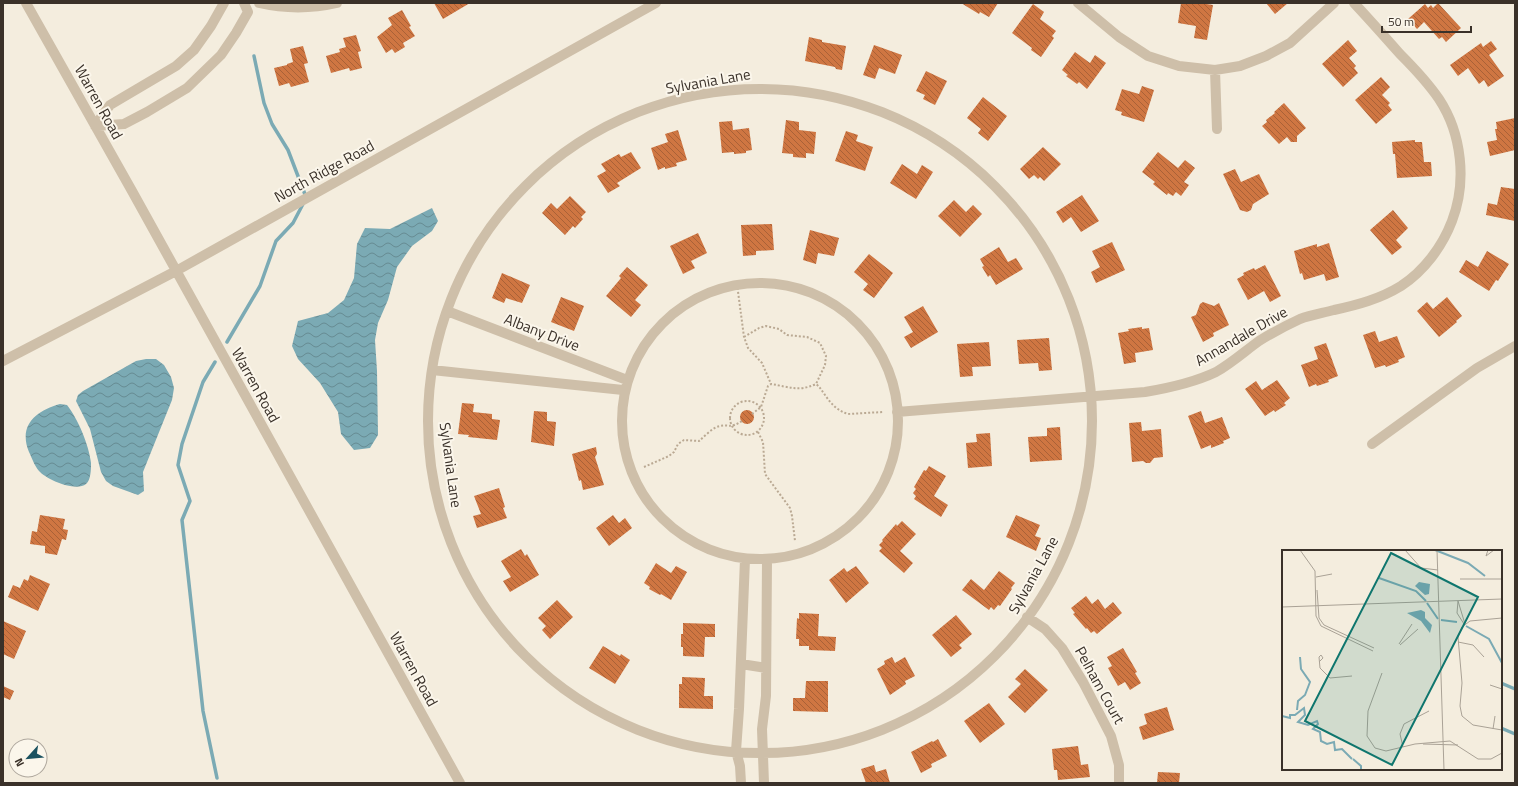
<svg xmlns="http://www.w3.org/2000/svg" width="1518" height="786" font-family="'Titillium Web',sans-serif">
<defs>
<pattern id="water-waves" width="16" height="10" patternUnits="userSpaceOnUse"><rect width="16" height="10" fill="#7baab4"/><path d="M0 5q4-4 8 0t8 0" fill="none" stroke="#668b92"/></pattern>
<pattern id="building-back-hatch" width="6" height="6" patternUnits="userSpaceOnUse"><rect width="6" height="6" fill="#cf7642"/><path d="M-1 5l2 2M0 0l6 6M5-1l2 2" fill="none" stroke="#a96137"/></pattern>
</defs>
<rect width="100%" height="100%" fill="#f4edde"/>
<!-- water -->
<path fill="url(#water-waves)" d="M432 208 438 221 432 231 412 246 397 267 388 300 378 323 375 340 377 371 378 435 370 448 354 450 341 434 338 412 320 383 298 359 292 346 298 321 328 313 344 300 354 278 357 244 365 228 390 229Z
M146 359H156L164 365 171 377 174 388 172 400 143 472 144 491 138 495 113 486 106 481 101 472 90 429 76 401 78 395 83 391 136 361Z
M60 404 67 405C78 419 89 445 91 463 91 469 91 480 86 484 76 492 47 480 39 471 34 465 32 458 29 452 18 425 36 411 60 404Z"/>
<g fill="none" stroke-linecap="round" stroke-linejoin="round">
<!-- stream -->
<path stroke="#7baab4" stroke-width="3.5" d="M254 56 264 103 272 124 288 150 306 197
M227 342 260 286 276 241 293 223 303 204
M215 362 203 382 182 444 178 465 190 501 182 520 203 711 217 778
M1501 683 1515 689
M1501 728 1515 734"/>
</g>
<!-- building -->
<path fill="url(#building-back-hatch)" d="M434 3H470L443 19Z
M961 3H998L989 17 980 12 979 14Z
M1181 3H1200L1213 5 1207 40 1194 38 1196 26 1178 23Z
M1266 3H1288L1275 14Z
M1438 3 1461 28 1446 42 1442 37 1439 39 1424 22 1417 29 1408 19 1425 4 1428 8 1431 5 1433 8Z
M1033 4 1044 12 1040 19 1056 31 1052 36 1054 38 1041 57 1031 50 1032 48 1012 33Z
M402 10 411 26 409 27 415 36 403 43 405 47 395 53 392 49 386 53 377 37 392 25 388 18Z
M356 35 361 51 358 52 362 68 350 71 349 68 331 73 326 56 340 52 339 49 346 47 343 38Z
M809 37 822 40V42L846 46 842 70 836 69 835 67 805 61Z
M1348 40 1357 51 1349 58 1356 66 1354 68 1358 73 1343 87 1322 64Z
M1491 41 1497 49 1489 55 1504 76 1488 87 1484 80 1479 84 1468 68 1458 76 1450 65 1481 43 1483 47Z
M874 45 902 55 895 74 879 68 875 79 863 75Z
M303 46 308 63 304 64 309 82 291 87 289 83 279 86 274 68 287 65V64L293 62 290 49Z
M1075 52 1090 63 1095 55 1106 63 1087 89 1079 82 1077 84 1066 76 1068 75 1062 70Z
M926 71 947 81 935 105 923 99 925 95 916 91Z
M1381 77 1390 87 1382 95 1390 103 1388 105 1392 110 1376 124 1355 100Z
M1142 86 1154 90 1144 122 1121 115 1122 112 1115 110 1122 89 1139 94Z
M983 97 1007 116 988 141 978 133 981 129 967 118Z
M1284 103 1306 128 1297 136V142H1291L1287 137 1279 144 1262 126 1267 122 1266 120 1275 113 1274 112Z
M1515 118V150L1490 156 1487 142 1497 140 1495 129H1497L1496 122Z
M786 120 799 122V130L816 132 814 154 806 153V158L793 157V154L782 153Z
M732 121 733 130 749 128 752 150 746 151V153L734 154V152L722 153 719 122Z
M678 130 687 160 676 163 677 166 665 169V167L658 170 651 148 668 142 665 134Z
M846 131 858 135 856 141 873 147 865 171 835 161Z
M1415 140V142H1422L1424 162H1431L1432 176 1397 178 1395 154H1393L1392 142Z
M1043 147 1061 164 1044 181 1040 177 1038 179 1034 175 1029 179 1020 169Z
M631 152 641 168 617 183 620 186 608 193 597 176 606 171 601 164 619 154 621 157Z
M1158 152 1178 168 1185 160 1195 168 1184 182 1189 185 1181 196 1176 192 1173 196 1168 193 1167 195 1153 184 1155 182 1142 172Z
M902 164 917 174 922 165 933 172 916 199 890 183Z
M1235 169 1241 182 1259 174 1269 194 1253 204 1251 210 1247 212 1240 210 1223 174Z
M1501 187 1515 189V221L1486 215 1488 203 1497 205Z
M1082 195 1099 221 1081 232 1071 217 1063 223 1056 212Z
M570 196 586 212 581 217 583 219 575 228 573 226 565 235 542 213 551 203 557 209Z
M954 200 966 212 973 205 982 214 960 237 938 216Z
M1393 210 1408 228 1396 240 1402 247 1392 255 1370 230Z
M772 224 774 250 756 251V255L743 256 741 225Z
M810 230 839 238 834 256 818 253 816 264 803 260Z
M698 233 707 253 691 261 695 268 683 274 670 246Z
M1112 242 1125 270 1096 283 1091 272 1100 267 1092 251Z
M1329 243 1339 277 1326 281 1324 274 1304 280 1302 273 1300 274 1294 251 1317 244V247Z
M999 247 1008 262 1016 258 1023 269 996 285 990 275 988 277 982 267 984 266 980 259Z
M1487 251 1509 264 1498 281 1496 280 1489 291 1459 272 1466 260 1478 267Z
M869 254 893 273 874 298 863 290 868 284 854 272Z
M1265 265 1281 296 1270 302 1264 291 1248 300 1237 279 1244 275 1243 273 1254 268 1255 270Z
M627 267 648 285 635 300 641 305 631 317 606 296 621 278 619 276Z
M502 273 530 285 522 303 506 298 504 303 492 298Z
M561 297 584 306 574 331 551 322Z
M1447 297 1462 316 1456 321 1457 322 1439 337 1417 311 1427 302 1433 309Z
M1203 302 1214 306 1219 303 1229 325 1213 333 1214 336 1203 342 1191 317 1196 315 1200 304Z
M923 306 938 332 911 348 904 337 913 332 904 317Z
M1142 327V329L1149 328 1153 350 1135 353 1136 362 1124 364 1118 333 1129 331 1128 329Z
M1375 331 1379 342 1397 336 1405 357 1398 360 1399 362 1386 367 1385 365 1375 368 1363 335Z
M1049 338 1052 370 1039 371 1038 363 1019 364 1017 340Z
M989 342 991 366 972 367 973 376 960 377 957 344Z
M1326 343 1338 376 1328 380 1329 382 1317 386 1316 384 1309 387 1301 365 1318 359 1314 347Z
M1277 380 1290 398 1284 403 1286 405 1275 412 1274 410 1265 416 1245 389 1256 381 1262 390Z
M462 403 474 404 473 412 492 414V419L500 420 497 440 468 437 469 435 458 434Z
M740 417a7 7 0 1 1 14 0a7 7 0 1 1-14 0Z
M534 411 547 412V421L556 422 554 446 531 442Z
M1201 411 1205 423 1222 417 1230 438 1223 441 1224 443 1211 448V445L1201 449 1188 416Z
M1141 422 1142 431 1161 429 1163 457 1154 458 1150 463H1146L1143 461 1132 462 1129 423Z
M1060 427 1062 460 1030 462 1028 437 1047 436V428Z
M990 433 992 466 968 468 966 443 977 442 976 434Z
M596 447 597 454 595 457 604 485 583 490 581 480 579 481 572 454Z
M929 466 946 476 934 496 948 505 941 517 914 499 916 496 913 493 916 489 914 487 924 470 926 471Z
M499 488 505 507 503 508 507 518 477 528 473 516 481 514 474 496Z
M40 515 65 519 63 529 68 530 66 540 62 539 57 555 45 553V546L30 544 32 531 37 532Z
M613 515 619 523 625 518 632 528 609 546 596 528Z
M1016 515 1040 525 1035 536 1041 538 1036 551 1006 537Z
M902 521 916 534 900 551 913 563 904 573 879 551 882 548 879 545 883 541 882 540 896 524 897 526Z
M521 549 525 556 527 554 539 575 510 592 503 581 511 577 501 561Z
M656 563 671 573 676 566 687 572 671 600 661 594 660 595 649 589 650 587 644 583Z
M856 566 869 583 846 603 829 580 844 568 847 572Z
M999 571 1015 583 1011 588 1012 589 1000 606 998 605 994 610 991 607 989 610 962 590 971 579 984 590Z
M30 575 50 584 38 611 8 597 13 585 20 588 24 579 28 581Z
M1086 596 1092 604 1098 599 1105 609 1113 602 1122 613 1097 634 1094 631 1091 633 1087 628 1086 629 1073 614 1075 613 1071 608Z
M557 600 573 617 550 639 542 630 546 626 538 618Z
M799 613 819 614 818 636 836 637 835 651 809 650V646H799V639H796L797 618 799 619Z
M956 615 972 634 959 645 962 648 951 657 932 635Z
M3 621 26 631 14 659 3 654Z
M683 623 715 624V637H705L704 657 683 656V647H681V634H683Z
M603 646 620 656 621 654 630 660 615 684 589 668Z
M1123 648 1137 672 1135 673 1141 683 1130 690 1125 682 1118 686 1108 668 1112 666 1107 657Z
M892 657 895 663 905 657 915 676 905 681 906 684 890 695 877 669 885 664 884 661Z
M1025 669 1048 690 1025 713 1008 697 1021 684 1015 679Z
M682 677 705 678 704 696H713V709L679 708V684H682Z
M806 681H828V712L793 711V698H805Z
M3 686 14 691 10 700 3 697Z
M989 703 1005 724 980 743 964 721Z
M1167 707 1174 730 1143 740 1139 727 1147 724 1144 714Z
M938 739 947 756 931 764 932 767 921 773 911 752 932 741 933 742Z
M1078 746 1081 765 1088 764 1090 777 1058 780 1057 770H1054L1052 749Z
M874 765 876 772 886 769 890 783H866L861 769Z
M1158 772 1180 773 1179 783H1157Z"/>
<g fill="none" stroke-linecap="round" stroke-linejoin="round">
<!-- path -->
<path stroke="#baa993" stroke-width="2" stroke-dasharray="2 2" stroke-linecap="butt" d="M737 284 744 337 748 348 762 363 771 384
M744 337 759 328 766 326 779 329 787 335 807 337 820 343 826 356 825 365 816 384
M730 418a17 17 0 1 1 34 0a17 17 0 1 1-34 0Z
M752 414 761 407 768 386 771 384C790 387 798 392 816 384 820 387 822 391 825 395 831 404 838 411 848 414L883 412
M758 432 763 442 765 474 790 508 792 516 795 541
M644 467 669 456 674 452 678 444 684 440 699 441C705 436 713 427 720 426 731 424 729 429 742 421"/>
<!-- minor -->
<path stroke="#cebfa9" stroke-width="10" d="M26 3 132 191 460 783
M259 3C285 9 311 9 337 3
M1078 3 1119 37 1148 56 1179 66 1215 70 1240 66 1266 56 1290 43 1334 3
M1215 70 1217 129
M428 421a332 332 0 1 1 664 0a332 332 0 1 1-664 0Z
M95 126 124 124 147 112 187 88 221 55 236 33 248 12 244 3
M95 126 110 105 176 66 194 50 211 26 224 3
M622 421a138 138 0 1 1 276 0a138 138 0 1 1-276 0Z
M447 311 627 380
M3 361 176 271 656 3
M432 370 623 390
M897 412 1145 392C1169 388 1193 383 1216 372 1232 363 1245 351 1259 341 1272 333 1287 325 1300 319 1311 315 1323 313 1334 310 1357 305 1380 299 1401 286 1424 271 1442 247 1452 221 1467 182 1462 134 1439 99 1428 83 1414 68 1400 54 1385 37 1370 20 1354 3
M1372 444 1477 368 1515 346
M1027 617 1045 629 1062 648 1083 682 1111 736 1119 765V783
M741 664 766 668
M741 783 740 766 736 751 739 709 745 559
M764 783 762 729 766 696 767 560"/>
</g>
<g text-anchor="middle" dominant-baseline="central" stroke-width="4" stroke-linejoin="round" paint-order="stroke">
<!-- street labels -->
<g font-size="15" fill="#3a3129" stroke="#fbf6eb">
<text transform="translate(708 81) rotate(-10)">Sylvania Lane</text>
<text transform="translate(99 102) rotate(61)">Warren Road</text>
<text transform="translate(324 171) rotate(-29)">North Ridge Road</text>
<text transform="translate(542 332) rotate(21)">Albany Drive</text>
<text transform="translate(1241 336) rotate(-30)">Annandale Drive</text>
<text transform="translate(256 385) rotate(61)">Warren Road</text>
<text transform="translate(451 465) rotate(82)">Sylvania Lane</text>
<text transform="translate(1033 575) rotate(-61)">Sylvania Lane</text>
<text transform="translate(414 669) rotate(61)">Warren Road</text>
<text transform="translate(1100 685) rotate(61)">Pelham Court</text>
</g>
</g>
<!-- overview -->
<g transform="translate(1282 550)">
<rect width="220" height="220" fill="#f4edde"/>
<path d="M137 32 148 34 147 44 143 45 133 36ZM139 60 143 62V68L150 75 148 83 139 71 125 63Z" fill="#7baab4"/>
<path fill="none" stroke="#7baab4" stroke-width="2" d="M153 0 186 13 203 26M97 28 134 41 144 51M145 53 156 69M159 70 175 72M184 76 207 89 220 113M15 160 16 151 23 145 28 132 19 119 18 107M0 166 8 168V165H13L22 158 23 165 16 172 26 175 35 171 36 174 31 179 38 182 39 191 45 194 52 192 53 200 60 199 70 209M71 209 79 216V220"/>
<path fill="none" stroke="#aaa296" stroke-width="1" d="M18 0 33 21 34 66 39 76 91 101M123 0 139 18 156 20M155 0 162 220M206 0 204 6 212 0M34 27 50 24M178 29H220M35 40 37 68 42 75 92 98M176 51 175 63 182 74M176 51 183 74M0 57 220 49M220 68 188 71 180 77 176 87 180 133 178 156 180 166 191 175 220 180M176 92 191 95 202 107M117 94 130 74M118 95 136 79M37 112 41 108 39 105 37 107 38 118 48 128 70 126M100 123 86 161 85 186 93 198 104 201 133 194 168 191 196 209H209L220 203M208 135 220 139M211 179 213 166M141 194 176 195M121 197 118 184 122 174 147 161"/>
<path fill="#0f766e" fill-opacity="0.15" stroke="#0f766e" stroke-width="2" d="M109 3 196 47 110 215 23 171Z"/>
<rect width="220" height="220" fill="none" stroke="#3a3129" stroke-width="2"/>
</g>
<!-- border -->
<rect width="1518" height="786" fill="none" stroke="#3a3129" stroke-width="8"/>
<!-- north arrow -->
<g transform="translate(28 758) rotate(243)"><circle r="19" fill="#fbf6eb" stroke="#aea79d"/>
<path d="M0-3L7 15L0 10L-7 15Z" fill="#1b5260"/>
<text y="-6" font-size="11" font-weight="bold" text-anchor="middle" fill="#3a3129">N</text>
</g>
<!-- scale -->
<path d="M1382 26v6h89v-6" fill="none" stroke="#3a3129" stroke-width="2"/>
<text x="1388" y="26" font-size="12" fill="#3a3129" stroke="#fbf6eb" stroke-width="3" paint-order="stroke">50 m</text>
</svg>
